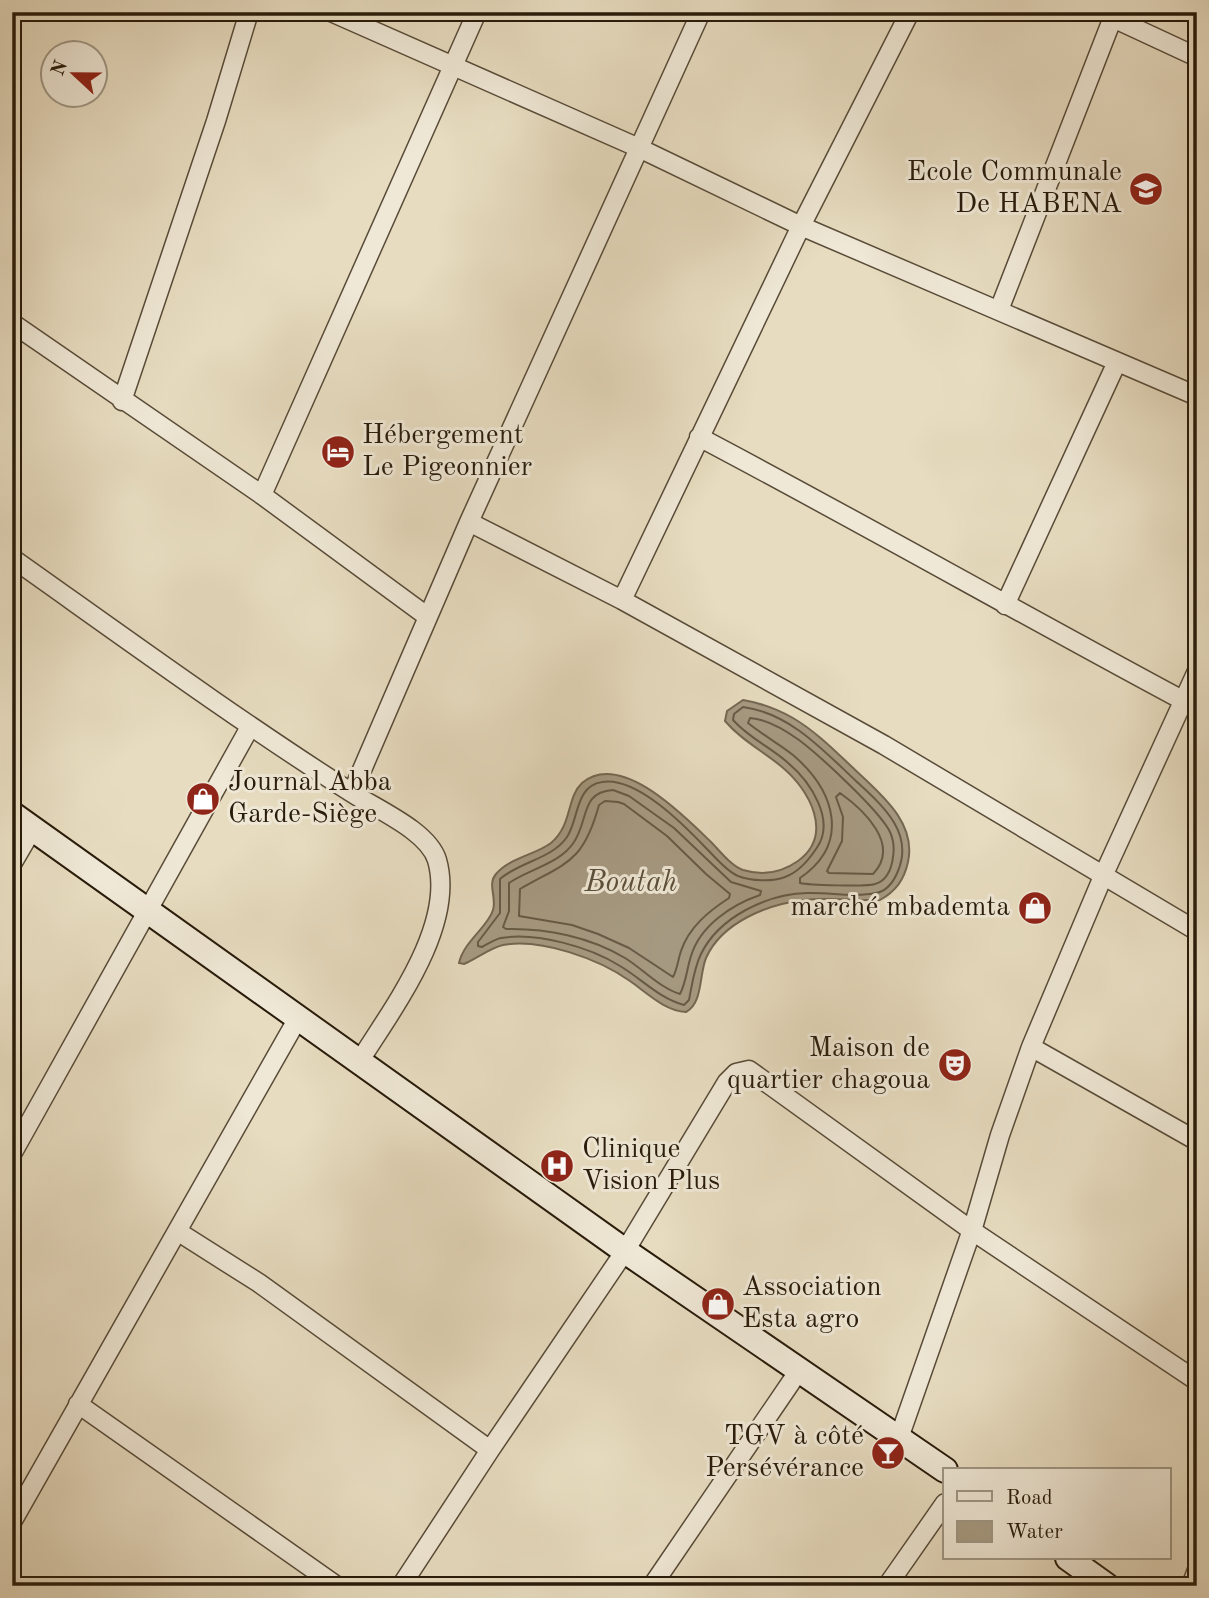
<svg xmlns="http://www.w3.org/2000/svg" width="1209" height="1598" font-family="'Old Standard TT',serif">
<rect width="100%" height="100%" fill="#e7dcc0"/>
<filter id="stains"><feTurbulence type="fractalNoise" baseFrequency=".00286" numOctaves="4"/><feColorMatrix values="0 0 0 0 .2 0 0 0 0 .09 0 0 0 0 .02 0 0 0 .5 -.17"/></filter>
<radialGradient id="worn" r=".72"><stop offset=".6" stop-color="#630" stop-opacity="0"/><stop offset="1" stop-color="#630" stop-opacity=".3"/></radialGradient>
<!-- water -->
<path fill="#a69a82" stroke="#746752" stroke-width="2" d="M743 700C761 703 777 709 793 718 815 731 833 749 851 766 878 792 917 821 908 862 904 880 896 891 880 900 855 901 830 897 805 900 768 904 722 922 706 958 699 975 703 1003 686 1012 665 1011 647 993 630 981 599 959 541 938 503 945 490 948 476 959 464 964L459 963C464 941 488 927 493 910 497 898 487 884 496 874 509 858 535 855 551 843 573 824 566 798 582 783 621 750 685 817 711 842 720 851 731 866 743 870 763 876 781 873 798 861 834 835 810 790 782 767 763 751 742 741 725 721L727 711Z"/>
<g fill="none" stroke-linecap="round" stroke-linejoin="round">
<!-- shore -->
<path stroke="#675a46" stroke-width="2" d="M743 707C790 713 824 751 857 782 883 806 914 833 898 871 894 881 887 891 876 893 854 898 830 892 807 893 767 894 719 917 701 954 694 968 692 985 689 1000L684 1005C660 999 642 979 620 966 590 947 537 932 501 938 495 939 488 944 482 947L478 946V942L500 913V879C519 862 552 859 567 837 579 819 575 786 602 782 636 776 683 824 706 848 715 857 726 871 738 876 751 881 772 882 785 877 799 872 808 861 816 849 837 821 810 781 787 762 770 747 749 738 733 720L734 714Z
M750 718C766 719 785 730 799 740 819 755 880 811 890 832 897 847 894 879 875 884 867 887 808 885 800 883V878C851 843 835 791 793 755 779 744 763 735 748 723Z
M613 790 629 796 674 828 731 882 761 891 760 895C731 905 700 926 691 956 687 968 686 983 680 994 660 988 643 969 625 958 590 937 546 928 506 929L503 927 509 911V883C529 869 560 864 574 842 589 820 580 792 613 790Z
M840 793C864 810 901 845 873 874L829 873 827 871 842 841 843 817 836 797Z
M605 801 618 802 624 804 667 836 706 874 730 894 729 898C709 911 689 927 681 951 678 960 677 970 673 977L629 948 598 934 572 925 519 916 520 889C567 862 583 863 599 805Z"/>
<!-- street casing -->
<g stroke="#584b38" stroke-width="21">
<path id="street" d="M331 12 639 148 801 226 1197 396
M1113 18 1197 57
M999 310 1115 12
M12 323 262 495 428 617
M122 401 216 121 249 12
M699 437C866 525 1030 619 1197 708
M262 495 477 12
M469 522 622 600 801 226 910 12
M12 558C125 638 236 719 352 793 378 810 428 831 437 860 456 926 392 1009 359 1062
M622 600 884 745 1197 931
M1005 605 1117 362
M352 793 469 522 701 12
M12 864 33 828
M1031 1047 1197 1141
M12 1154 250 727
M177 1231 259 1283 490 1450
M78 1404 337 1586
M899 1438 974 1224 1000 1135 1031 1047 1104 874 1197 671
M12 1522 298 1018
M401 1586 490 1450 625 1251 727 1082 736 1073 749 1070 971 1230 1197 1381
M652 1586 798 1372
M887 1586 945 1503
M1191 1586 1197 1570"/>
</g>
<!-- secondary casing -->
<g stroke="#281b0a" stroke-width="28">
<path id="secondary" d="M12 814 625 1251 945 1470
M1068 1558 1107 1586"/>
</g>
<!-- street -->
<use href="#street" stroke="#efe8d6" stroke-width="18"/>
<!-- secondary -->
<use href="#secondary" stroke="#efe8d6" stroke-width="24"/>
</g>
<!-- icons -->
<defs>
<g id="school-disc" transform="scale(1.75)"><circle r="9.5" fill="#8f2418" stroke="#efe8d6"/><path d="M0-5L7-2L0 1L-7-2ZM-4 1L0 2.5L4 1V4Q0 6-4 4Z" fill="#fff"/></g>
<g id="hotel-disc" transform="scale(1.75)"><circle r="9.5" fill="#8f2418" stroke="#efe8d6"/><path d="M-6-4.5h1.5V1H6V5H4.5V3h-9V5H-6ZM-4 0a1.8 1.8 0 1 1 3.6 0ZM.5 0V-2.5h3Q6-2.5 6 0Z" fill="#fff"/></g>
<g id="shop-disc" transform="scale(1.75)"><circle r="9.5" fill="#8f2418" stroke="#efe8d6"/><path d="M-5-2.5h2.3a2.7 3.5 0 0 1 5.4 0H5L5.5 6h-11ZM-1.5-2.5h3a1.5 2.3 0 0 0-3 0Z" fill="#fff"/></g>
<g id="theatre-disc" transform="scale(1.75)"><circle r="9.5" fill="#8f2418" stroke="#efe8d6"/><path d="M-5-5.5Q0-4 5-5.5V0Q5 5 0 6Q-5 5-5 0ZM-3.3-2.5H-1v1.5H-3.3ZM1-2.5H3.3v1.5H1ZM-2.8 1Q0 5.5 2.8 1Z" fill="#fff"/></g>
<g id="hospital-disc" transform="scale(1.75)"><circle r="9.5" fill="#8f2418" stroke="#efe8d6"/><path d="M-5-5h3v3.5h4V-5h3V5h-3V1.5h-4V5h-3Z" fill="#fff"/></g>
<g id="bar-disc" transform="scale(1.75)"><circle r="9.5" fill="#8f2418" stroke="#efe8d6"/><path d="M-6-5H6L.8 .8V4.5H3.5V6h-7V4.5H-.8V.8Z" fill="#fff"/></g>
</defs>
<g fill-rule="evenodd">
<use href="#school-disc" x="1146" y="189"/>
<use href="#hotel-disc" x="338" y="452"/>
<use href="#shop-disc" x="203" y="799"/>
<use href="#shop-disc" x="1035" y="908"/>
<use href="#theatre-disc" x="955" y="1065"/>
<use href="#hospital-disc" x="557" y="1166"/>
<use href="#shop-disc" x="718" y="1304"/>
<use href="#bar-disc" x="888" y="1453"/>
</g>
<g text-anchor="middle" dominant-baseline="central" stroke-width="6" stroke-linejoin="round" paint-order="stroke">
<!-- poi labels -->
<g font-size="28" fill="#281b0a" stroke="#efe8d6" text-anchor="end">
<text x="1122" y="173">Ecole Communale<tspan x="1122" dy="32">De HABENA</tspan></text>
<text x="362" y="436" text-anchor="start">Hébergement<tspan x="362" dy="32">Le Pigeonnier</tspan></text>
<text x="228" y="783" text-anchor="start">Journal Abba<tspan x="228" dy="32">Garde-Siège</tspan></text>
<text x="1010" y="908">marché mbademta</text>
<text x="930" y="1049">Maison de<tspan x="930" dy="32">quartier chagoua</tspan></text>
<text x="582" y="1150" text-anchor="start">Clinique<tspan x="582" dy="32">Vision Plus</tspan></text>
<text x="742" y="1288" text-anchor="start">Association<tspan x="742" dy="32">Esta agro</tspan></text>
<text x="864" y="1437">TGV à côté<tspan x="864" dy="32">Persévérance</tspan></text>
</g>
<!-- water labels -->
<g font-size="30" font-style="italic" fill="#5a4e3a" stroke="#efe8d6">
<text x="631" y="883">Boutah</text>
</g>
</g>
<!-- margin -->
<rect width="1209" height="1598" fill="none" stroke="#e7dcc0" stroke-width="42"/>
<rect x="14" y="14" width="1181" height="1570" fill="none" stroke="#281b0a" stroke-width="3.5"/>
<rect x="21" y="21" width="1167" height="1556" fill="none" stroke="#281b0a" stroke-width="2"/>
<!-- legend -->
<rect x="943" y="1468" width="228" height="91" fill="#efe8d6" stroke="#9f9684" stroke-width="2"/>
<rect x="957" y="1491" width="35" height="10" fill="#efe8d6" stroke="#9f9684" stroke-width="2"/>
<text x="1006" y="1504" font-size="21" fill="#281b0a">Road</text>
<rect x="957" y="1521" width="35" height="21" fill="#a69a82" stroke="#9f9684" stroke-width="2"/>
<text x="1006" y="1538" font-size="21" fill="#281b0a">Water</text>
<!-- north arrow -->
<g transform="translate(74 74) rotate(292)"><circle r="33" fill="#efe8d6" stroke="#9f9684" stroke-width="2"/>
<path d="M0-5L12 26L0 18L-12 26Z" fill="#8f2418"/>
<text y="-10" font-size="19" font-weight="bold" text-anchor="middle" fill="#281b0a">N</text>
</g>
<rect width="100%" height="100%" filter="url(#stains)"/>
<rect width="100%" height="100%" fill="url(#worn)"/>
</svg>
